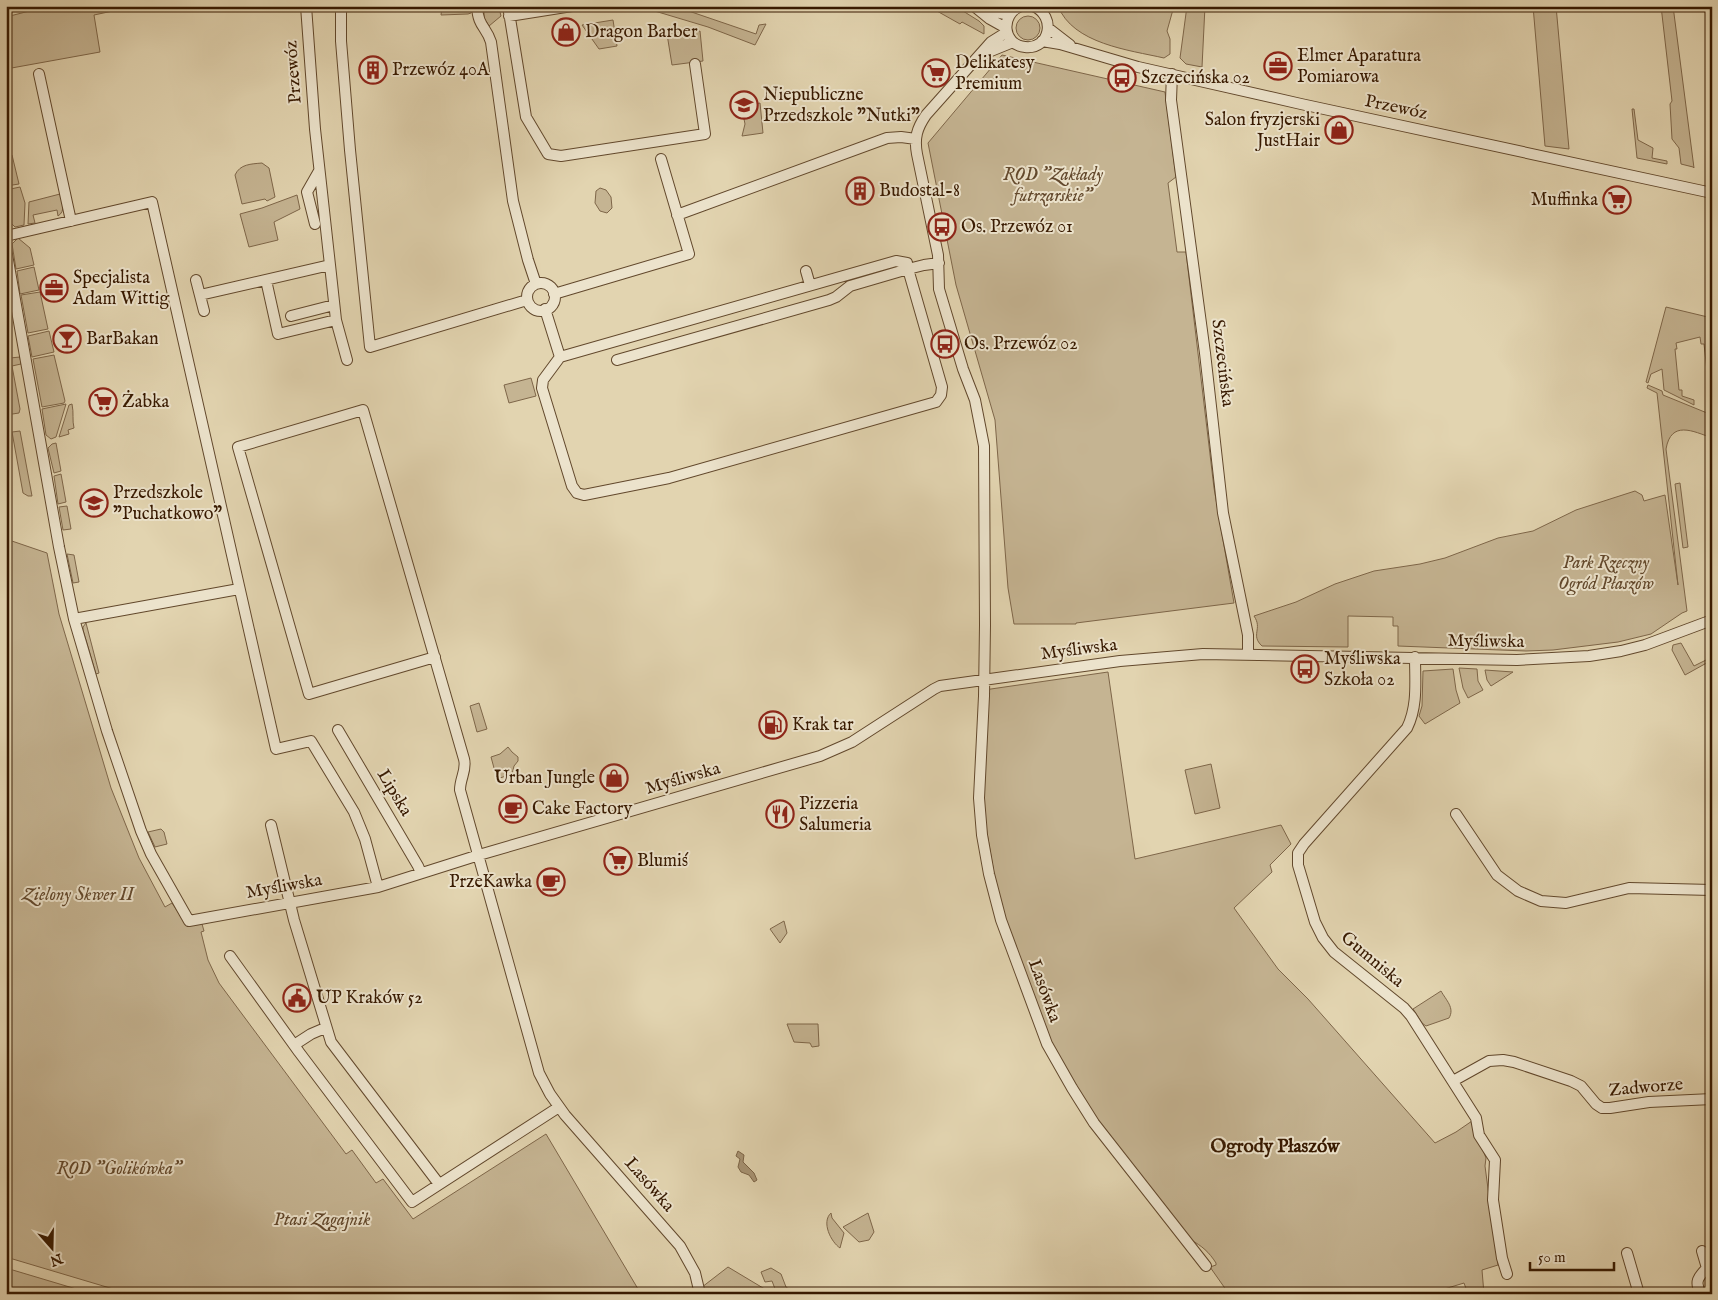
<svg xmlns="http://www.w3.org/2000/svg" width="1718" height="1300" font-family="'IM FELL English',serif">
<rect width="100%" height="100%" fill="#e2d4b0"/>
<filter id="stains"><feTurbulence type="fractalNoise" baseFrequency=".004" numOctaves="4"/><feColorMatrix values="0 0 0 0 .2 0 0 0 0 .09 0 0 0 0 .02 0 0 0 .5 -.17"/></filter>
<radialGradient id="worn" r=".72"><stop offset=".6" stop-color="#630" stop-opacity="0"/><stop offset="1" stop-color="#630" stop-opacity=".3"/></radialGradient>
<!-- green -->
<path fill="#c5b492" stroke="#7e6649" d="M49 6H136L94 15 100 52 6 69V17Z
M442 6H471L472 9 471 13 468 14 441 15Z
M484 6H503V8H499L501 16 489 26 484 18Z
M638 6H674L756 34 759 25 766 24 755 45 708 27Z
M928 6H955L979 21 984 26V34L962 22 960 24Z
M1058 6H1174L1167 31 1170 39V54L1164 58C1129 50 1073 44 1058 6Z
M1187 6H1205L1202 67 1186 64 1180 58Z
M1533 6H1556L1569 149 1545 146Z
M1661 6H1673L1694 168 1693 167 1681 164 1679 148 1672 139 1670 104 1672 101Z
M1016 28a12 12 0 1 1 24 0a12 12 0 1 1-24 0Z
M613 20 617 46 599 49 582 25Z
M700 31 703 61 672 65 667 34Z
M1002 55 1165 92 1176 177 1168 183 1177 252H1186L1214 488 1234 603 1076 623V624H1014L1008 588 995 420 956 285 928 143Z
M760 103 763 133 742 136 745 124 743 114 752 113 751 105Z
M1632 109H1634L1638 140 1653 148 1652 158 1667 161V164L1637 158Z
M12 155 19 184 6 186V156Z
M262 163 269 168 275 197 267 201 265 199 242 204 235 175C240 164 251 164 262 163Z
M20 187 25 203 24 225 15 227 8 220 6 190Z
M600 188 606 190 611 197 612 208 607 213 600 211 595 203 596 191Z
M60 194C62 202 66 211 58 216L57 210 33 215 35 223 28 224 29 202Z
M297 195 300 209 274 222 278 240 249 247 240 214 262 208Z
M18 238 30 248 34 265 16 269 12 244Z
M34 267 39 290 20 294 17 271Z
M40 292 48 329 28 333 21 295Z
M1666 307 1712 318V389H1709L1704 344H1701L1700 337 1676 343 1677 349H1675L1679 390H1682V396L1694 400V405L1664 390 1662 369 1651 374 1648 383 1646 382Z
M49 331 54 352 32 357 28 336Z
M6 336 10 358 20 357 21 364 12 366 20 409 19 413 6 415Z
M54 355 65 401 64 403 42 407 33 359Z
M531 378 536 396 509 403 504 385Z
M1648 385 1662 391 1663 395 1712 415V438C1693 431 1671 420 1666 449L1687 611 1682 613 1651 634 1618 642 1553 650 1526 651 1398 646V626H1393V617L1348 616V647L1262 646C1250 635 1263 629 1254 616L1296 602 1335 584 1374 571 1420 564 1445 558 1498 538 1533 531 1576 510 1635 491 1642 495 1644 501 1665 495 1678 585 1657 393 1647 388Z
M66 404 56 437 51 439 46 435 42 409Z
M72 404C74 413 72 420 74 428L68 430 69 434 59 437 69 405Z
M20 431 32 496H28L23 493 12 432Z
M56 443 61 471 54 473 48 448 52 444Z
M61 474 66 502 58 504 54 476Z
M1680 483 1688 547 1683 548 1675 484Z
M67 506 71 529 63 530 59 507Z
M6 539 47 553 59 614 111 788 139 858 165 907 172 903 187 926 202 924 204 931 201 932 208 960 219 983 346 1154 352 1150 376 1183 383 1179 413 1219 546 1134 641 1294H130L6 1257Z
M67 554 74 555 79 582 73 583Z
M86 623 99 673 96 674 83 630V627Z
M1681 643 1694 666 1712 657V660L1685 675 1672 650 1673 645Z
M1459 668 1477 669 1478 681 1483 690 1468 698 1463 688Z
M1453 669 1456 690 1460 703 1425 724 1419 716 1422 706 1423 671Z
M1485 670 1513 672 1491 686 1487 680Z
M1108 672 1135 859 1281 825 1291 844 1270 865 1272 872 1234 908 1278 969 1308 999 1435 1143 1456 1132 1472 1121C1473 1139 1481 1143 1486 1158L1485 1166 1498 1265 1482 1270 1484 1294H1468L1464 1283 1428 1294H1229L1210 1267 1216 1265V1263C1209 1252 1202 1246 1191 1240L1095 1122 1047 1043 1002 920 981 798 984 690Z
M479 703 487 729 477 732 470 706Z
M508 747 512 752 518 757V761L514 766 512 774 497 779 491 757 500 754Z
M1211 764 1220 808 1195 814 1185 770Z
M161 829 164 832 167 844 155 847 148 832Z
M784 921 787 933 780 943 770 929Z
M1441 991C1446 1000 1455 1008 1449 1018L1426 1026 1422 1023 1413 1009Z
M787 1024H818L819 1046 812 1047 810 1043 794 1042Z
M831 1213 832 1218 844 1233 840 1248C831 1242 821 1222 831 1213Z
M868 1213 874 1232 869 1240 859 1242 843 1227Z
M728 1267 773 1294H693Z
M6 1268 93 1294H6Z
M771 1268 781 1274 786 1287 793 1292 792 1294H777L772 1281 765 1282 761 1272Z"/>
<!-- water -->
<path fill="#a89474" stroke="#7b6346" d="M738 1151 744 1155 743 1162 754 1173 757 1180 754 1182 749 1175 741 1172 738 1167 740 1159 736 1156Z"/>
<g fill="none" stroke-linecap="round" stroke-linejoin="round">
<!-- minor casing -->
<g stroke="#62482c" stroke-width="12">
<path id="minor" d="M341 6V41L350 150 370 347 527 300
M477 6C478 27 486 26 491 42L513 201 528 260 536 284
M508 6 526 117 548 154 561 156 705 134 695 64
M974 6 990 19 1006 28
M1021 6C1000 14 1002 45 1025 47 1050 50 1057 16 1033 6
M978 8 1009 15
M509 16 572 6
M1048 28 1070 45
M1007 32 991 42 926 115C917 128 914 138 917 154L938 255 939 289 963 369 975 400 984 446 985 625 984 696 979 798 982 835 989 874 1001 920 1047 1044 1072 1088 1094 1123 1206 1266
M1042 41 1060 44 1138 67 1301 104 1712 193
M981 55 1013 42
M39 74 71 221
M1172 74 1171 100 1205 353 1223 513 1248 635V655
M677 215 887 138 901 137 916 139
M315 224 307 192 319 171
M6 236 152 202 276 749 311 741 354 812 365 839 378 887
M6 249 59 547 74 619 107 731 141 831 151 854 189 921 378 887 479 855 820 756 852 742 934 689 940 686 1120 661 1203 654 1517 660 1589 656 1621 651 1645 645 1712 620
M330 265 336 320 347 360
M806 271 810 285
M196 280 204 311
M266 280 278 334 336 320
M527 297a14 14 0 1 1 28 0a14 14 0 1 1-28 0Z
M554 294 689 254 661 159
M200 295 330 265 315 129 306 6
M545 309 560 357
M291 316 334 305
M617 360 829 300 836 297 850 286 908 269 942 387 941 395 936 402 669 478 584 495 577 493 572 486 542 388 543 380 560 357 896 261 907 263 908 269 924 265 939 263
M74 619 239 589
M435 657 309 694 238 447 363 410 464 759C467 770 460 778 460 790L539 1073 550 1094 565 1115 680 1246 695 1273 700 1294
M1415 657C1415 681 1418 706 1407 728L1304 844 1298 853V865L1315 922 1323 938 1334 952 1404 1008 1411 1016 1476 1118 1479 1135 1495 1160 1493 1200 1502 1258 1507 1274
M338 730 418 866 421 873
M1456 814 1497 875 1518 891 1541 901 1566 903 1629 888 1712 890
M271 825 294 920 331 1042 439 1184
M230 956 299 1052 412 1202 559 1107
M294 1045 311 1034 325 1028
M1453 1081 1489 1061 1503 1060 1514 1062 1571 1081 1581 1086 1596 1104 1602 1108H1610L1649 1102 1712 1099
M1702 1251 1707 1268 1712 1269
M1627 1253 1639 1294
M1701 1294C1694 1282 1698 1277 1707 1268"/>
</g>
<!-- minor -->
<use href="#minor" stroke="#ece3cc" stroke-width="10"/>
</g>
<!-- icons -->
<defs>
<g id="shop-ring" transform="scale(1.4375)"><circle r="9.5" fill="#ece3cc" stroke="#8f2418" stroke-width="1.5"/><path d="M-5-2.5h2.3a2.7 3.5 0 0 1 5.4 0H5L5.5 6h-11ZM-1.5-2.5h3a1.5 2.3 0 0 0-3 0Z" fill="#8f2418"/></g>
<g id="office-ring" transform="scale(1.4375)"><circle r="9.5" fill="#ece3cc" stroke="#8f2418" stroke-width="1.5"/><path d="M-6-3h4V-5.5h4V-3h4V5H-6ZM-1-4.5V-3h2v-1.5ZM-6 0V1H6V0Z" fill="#8f2418"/></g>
<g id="building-ring" transform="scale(1.4375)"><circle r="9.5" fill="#ece3cc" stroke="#8f2418" stroke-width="1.5"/><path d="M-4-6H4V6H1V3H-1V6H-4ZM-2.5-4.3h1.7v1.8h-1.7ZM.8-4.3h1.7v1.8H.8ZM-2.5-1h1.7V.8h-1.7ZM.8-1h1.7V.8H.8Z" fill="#8f2418"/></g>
<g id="supermarket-ring" transform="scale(1.4375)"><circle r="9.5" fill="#ece3cc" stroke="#8f2418" stroke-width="1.5"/><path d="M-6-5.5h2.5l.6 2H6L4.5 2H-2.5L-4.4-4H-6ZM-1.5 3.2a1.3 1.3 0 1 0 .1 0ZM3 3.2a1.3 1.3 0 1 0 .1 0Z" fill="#8f2418"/></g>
<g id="bus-ring" transform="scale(1.4375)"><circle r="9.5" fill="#ece3cc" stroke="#8f2418" stroke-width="1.5"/><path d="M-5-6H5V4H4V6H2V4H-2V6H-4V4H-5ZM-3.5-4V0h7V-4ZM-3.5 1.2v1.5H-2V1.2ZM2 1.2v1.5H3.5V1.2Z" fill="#8f2418"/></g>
<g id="school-ring" transform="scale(1.4375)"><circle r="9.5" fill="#ece3cc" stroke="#8f2418" stroke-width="1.5"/><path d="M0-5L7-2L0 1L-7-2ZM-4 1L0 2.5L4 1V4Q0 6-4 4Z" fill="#8f2418"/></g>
<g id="bar-ring" transform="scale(1.4375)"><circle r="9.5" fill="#ece3cc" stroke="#8f2418" stroke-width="1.5"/><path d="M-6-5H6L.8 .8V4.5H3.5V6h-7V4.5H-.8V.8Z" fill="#8f2418"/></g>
<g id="fuel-ring" transform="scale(1.4375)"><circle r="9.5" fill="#ece3cc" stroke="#8f2418" stroke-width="1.5"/><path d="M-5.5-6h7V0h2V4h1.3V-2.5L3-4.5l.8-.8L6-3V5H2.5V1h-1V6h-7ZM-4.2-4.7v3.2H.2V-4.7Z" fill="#8f2418"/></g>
<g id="cafe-ring" transform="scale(1.4375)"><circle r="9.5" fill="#ece3cc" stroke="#8f2418" stroke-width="1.5"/><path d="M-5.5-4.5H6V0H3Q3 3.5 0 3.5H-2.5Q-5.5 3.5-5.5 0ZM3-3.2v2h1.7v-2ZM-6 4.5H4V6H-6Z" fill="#8f2418"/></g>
<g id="restaurant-ring" transform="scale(1.4375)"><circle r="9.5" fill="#ece3cc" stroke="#8f2418" stroke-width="1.5"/><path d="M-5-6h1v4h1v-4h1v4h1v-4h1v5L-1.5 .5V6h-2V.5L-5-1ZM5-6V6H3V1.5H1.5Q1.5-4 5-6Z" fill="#8f2418"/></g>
<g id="civic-ring" transform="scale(1.4375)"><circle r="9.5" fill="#ece3cc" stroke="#8f2418" stroke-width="1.5"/><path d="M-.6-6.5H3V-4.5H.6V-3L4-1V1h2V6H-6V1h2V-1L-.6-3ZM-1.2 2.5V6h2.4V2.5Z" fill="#8f2418"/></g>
</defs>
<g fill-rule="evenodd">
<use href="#shop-ring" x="566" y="32"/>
<use href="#office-ring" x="1278" y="66"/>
<use href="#building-ring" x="373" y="70"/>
<use href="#supermarket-ring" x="936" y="73"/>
<use href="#bus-ring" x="1122" y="78"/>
<use href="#school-ring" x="744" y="105"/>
<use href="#shop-ring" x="1339" y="130"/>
<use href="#building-ring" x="860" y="191"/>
<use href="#supermarket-ring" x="1617" y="200"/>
<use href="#bus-ring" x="942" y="227"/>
<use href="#office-ring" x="54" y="288"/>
<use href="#bar-ring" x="67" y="339"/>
<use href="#bus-ring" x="945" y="344"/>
<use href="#supermarket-ring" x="103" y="402"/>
<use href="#school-ring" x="94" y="503"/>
<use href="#bus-ring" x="1305" y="669"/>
<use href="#fuel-ring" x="773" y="725"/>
<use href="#shop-ring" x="614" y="778"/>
<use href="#cafe-ring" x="513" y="809"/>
<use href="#restaurant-ring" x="780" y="814"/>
<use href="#supermarket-ring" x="618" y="861"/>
<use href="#cafe-ring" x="551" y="882"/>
<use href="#civic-ring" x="297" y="998"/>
</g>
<g text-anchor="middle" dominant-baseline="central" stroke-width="4" stroke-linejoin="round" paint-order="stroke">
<!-- poi labels -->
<g font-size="18" fill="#371900" stroke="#ece3cc" text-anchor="start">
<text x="585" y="32">Dragon Barber</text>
<text x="1297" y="56">Elmer Aparatura<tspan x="1297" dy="21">Pomiarowa</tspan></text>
<text x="955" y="63">Delikatesy<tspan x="955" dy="21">Premium</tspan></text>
<text x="392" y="70">Przewóz 40A</text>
<text x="1141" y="78">Szczecińska 02</text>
<text x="763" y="95">Niepubliczne<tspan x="763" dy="21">Przedszkole "Nutki"</tspan></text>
<text x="1320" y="120" text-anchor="end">Salon fryzjerski<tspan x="1320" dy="21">JustHair</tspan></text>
<text x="879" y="191">Budostal-8</text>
<text x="1598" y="200" text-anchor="end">Muffinka</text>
<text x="961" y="227">Os. Przewóz 01</text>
<text x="73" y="278">Specjalista<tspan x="73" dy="21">Adam Wittig</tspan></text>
<text x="86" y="339">BarBakan</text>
<text x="964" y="344">Os. Przewóz 02</text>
<text x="122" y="402">Żabka</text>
<text x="113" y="493">Przedszkole<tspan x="113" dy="21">"Puchatkowo"</tspan></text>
<text x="1324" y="659">Myśliwska<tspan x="1324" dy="21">Szkoła 02</tspan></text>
<text x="792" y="725">Krak tar</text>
<text x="595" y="778" text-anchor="end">Urban Jungle</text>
<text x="799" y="804">Pizzeria<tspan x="799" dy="21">Salumeria</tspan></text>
<text x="532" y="809">Cake Factory</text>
<text x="637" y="861">Blumiś</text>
<text x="532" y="882" text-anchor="end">PrzeKawka</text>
<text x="316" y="998">UP Kraków 52</text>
</g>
<!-- street labels -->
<g font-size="18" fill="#371900" stroke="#ece3cc">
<text transform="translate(294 72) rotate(-94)">Przewóz</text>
<text transform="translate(1396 108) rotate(12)">Przewóz</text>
<text transform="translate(1222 363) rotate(83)">Szczecińska</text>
<text transform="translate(1486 642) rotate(1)">Myśliwska</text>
<text transform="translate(1079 650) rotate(-7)">Myśliwska</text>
<text transform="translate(683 779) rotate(-16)">Myśliwska</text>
<text transform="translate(394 793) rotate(59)">Lipska</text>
<text transform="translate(284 887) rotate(-10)">Myśliwska</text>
<text transform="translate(1372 960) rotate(40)">Gumniska</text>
<text transform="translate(1044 991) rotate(70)">Lasówka</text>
<text transform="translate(1646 1088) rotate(-5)">Zadworze</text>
<text transform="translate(649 1185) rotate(49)">Lasówka</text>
</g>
<!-- park labels -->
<g font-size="18" font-style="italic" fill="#62482c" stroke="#ece3cc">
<text x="1053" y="175">ROD "Zakłady<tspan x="1053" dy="21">futrzarskie"</tspan></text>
<text x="1606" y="563">Park Rzeczny<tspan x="1606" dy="21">Ogród Płaszów</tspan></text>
<text x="78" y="895">Zielony Skwer II</text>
<text x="119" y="1169">ROD "Golikówka"</text>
<text x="322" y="1220">Ptasi Zagajnik</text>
</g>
<!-- neighbourhood labels -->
<g font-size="19" font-weight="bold" fill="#371900" stroke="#ece3cc">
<text x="1275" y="1147">Ogrody Płaszów</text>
</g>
</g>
<!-- margin -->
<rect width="1718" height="1300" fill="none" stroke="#e2d4b0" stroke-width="25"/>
<rect x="8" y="8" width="1703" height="1285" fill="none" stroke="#371900" stroke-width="2.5"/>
<rect x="12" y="12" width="1693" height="1275" fill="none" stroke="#371900"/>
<!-- north arrow -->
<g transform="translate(52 1248) rotate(160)" stroke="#ece3cc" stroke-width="4" paint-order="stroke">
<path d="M0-4L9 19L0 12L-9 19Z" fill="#371900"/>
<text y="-8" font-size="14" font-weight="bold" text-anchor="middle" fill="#371900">N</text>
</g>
<!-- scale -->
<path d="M1530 1262v8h84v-8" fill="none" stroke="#371900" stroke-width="2.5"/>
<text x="1538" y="1262" font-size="15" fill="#371900" stroke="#ece3cc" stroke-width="4" paint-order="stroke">50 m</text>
<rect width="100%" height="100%" filter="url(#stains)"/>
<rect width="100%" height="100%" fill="url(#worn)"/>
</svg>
